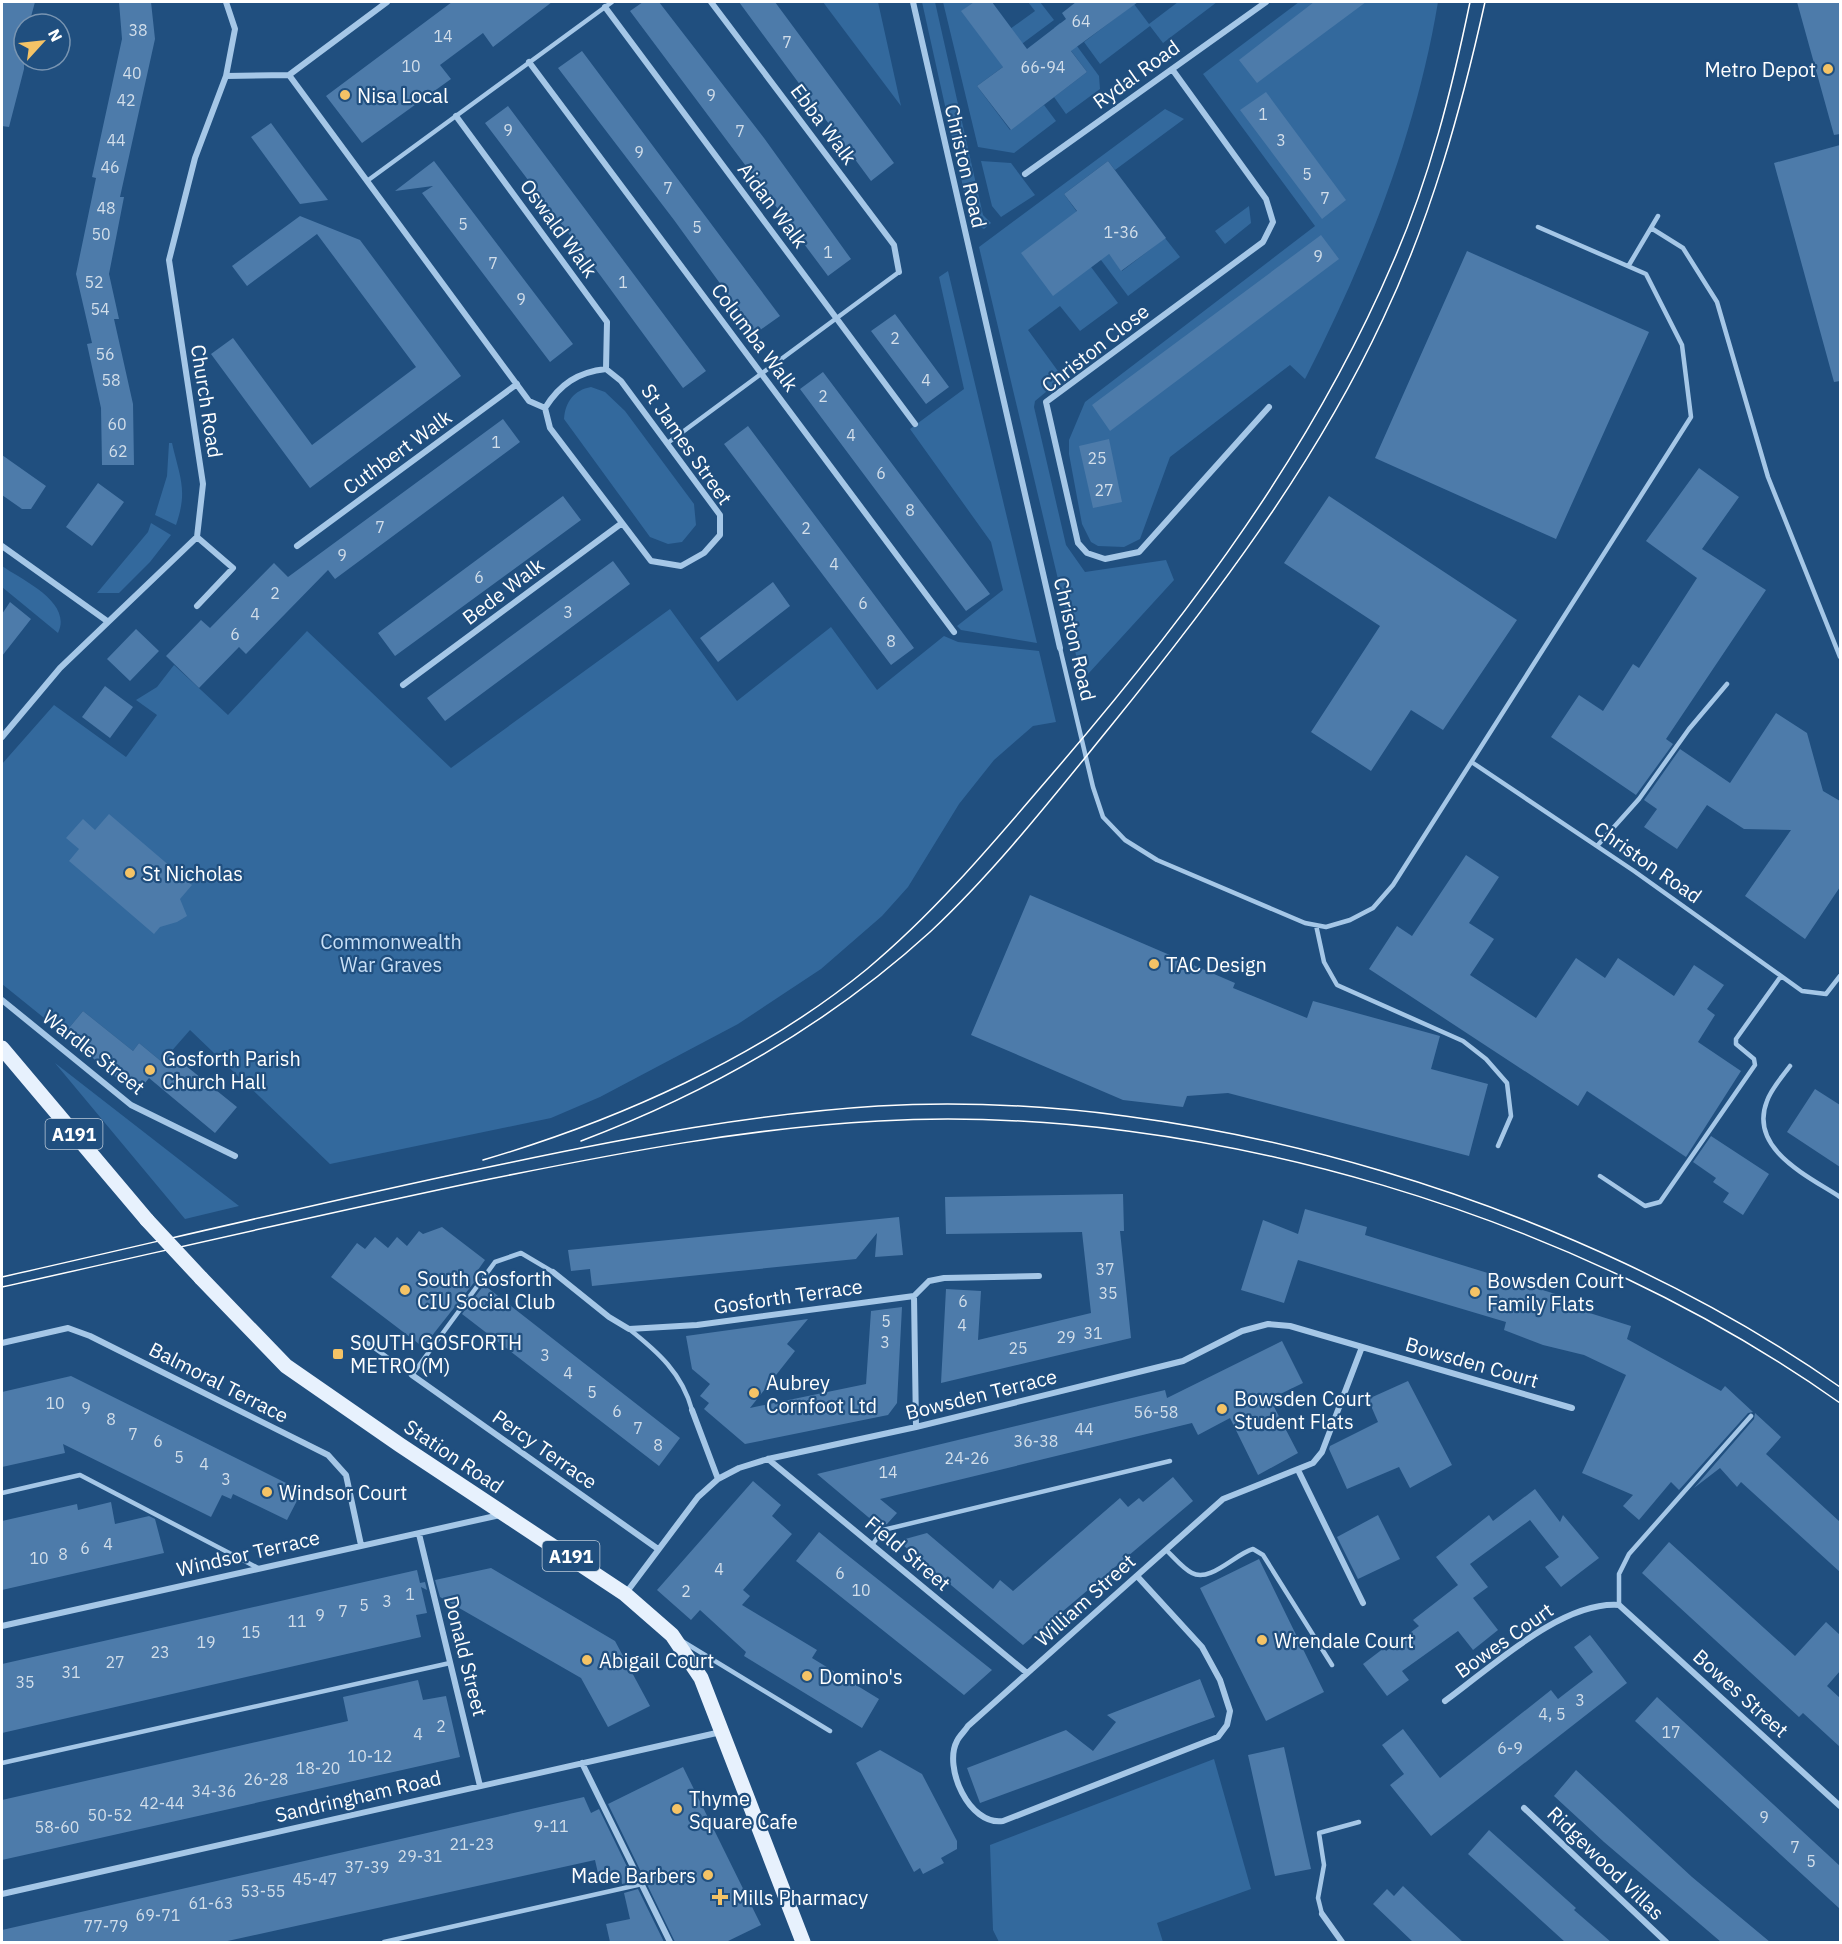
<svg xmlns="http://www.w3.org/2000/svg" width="1842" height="1944" font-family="'IBM Plex Sans',sans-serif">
<rect width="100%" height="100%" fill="#204f7f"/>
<!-- green -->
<path fill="#33699d" d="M823 2H878L901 106Z
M922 2H935L983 215 991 223 984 229 971 223Z
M943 2H974L962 11 1011 61 977 86 1010 130 1044 105 1056 121 1014 153 978 147Z
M1028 2H1040L1054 20 1015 49 1003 34 1035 11Z
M1178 2H1217L1163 43 1150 26 1100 64 1084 42 1134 4 1149 24Z
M1299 2H1438C1416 134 1366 260 1305 379L1290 365 1170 457 1140 539 1124 547 1098 546 1091 542 1082 524 1069 454V440L1085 402 1315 226 1203 74Z
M1060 23 1099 76 1100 89 1066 114 1054 97 1087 72 1054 28Z
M1165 109 1184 119 1115 170 1108 161 1064 194 1088 227 1091 267 1118 303 1080 331 1060 306 1028 330 1063 378 1035 401 1034 407 1066 545 1085 572 1166 560 1174 580 1088 674 1081 676 979 247Z
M981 161 1011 163 1035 195 1001 217 992 206Z
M1249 206 1251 223 1225 244 1215 231Z
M1165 238 1180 257 1128 296 1095 252 1103 246 1122 271Z
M948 271 1037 643 961 630 957 626 1003 590 991 542 910 429 964 389 939 277Z
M591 387 605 392 625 411 694 504 696 525 682 542 668 544 650 537 564 419C565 402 574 390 591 387Z
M169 443H172C180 478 188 490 176 525L155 515 167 476Z
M151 523 171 535 150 562 119 593H97L148 532Z
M2 566C22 580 73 602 58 633L2 587Z
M670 609 737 701 831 627 877 690 944 636 958 642 1039 651 1056 722 1033 726 994 760 959 804 908 887 882 916 821 969 738 1024 600 1097 551 1118 330 1164 190 1030 162 1062 139 1043 133 1051 83 1011 64 1034 2 984V764L54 705 126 757 157 715 136 700 157 687 174 665 228 715 307 631 451 768Z
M55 1063 239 1206 185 1219Z
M1214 1759 1251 1889 1157 1923 1163 1942H999L993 1930 990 1845Z"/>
<!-- building -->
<path fill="#4d7baa" d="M2 2H35L29 24H24V69L9 127 2 126Z
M119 2H151L155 39 120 197H124L109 274 119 319H114L133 404 134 465H102L101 408 87 344 92 343 76 274 96 178 92 177 122 39Z
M452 2H552L493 47 483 33 440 65 451 79 362 143 326 96Z
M643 2H659L764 138 851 259 828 276 630 11Z
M739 2H775L894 163 871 181Z
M974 2H992L1027 49 1066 19 1062 13 1076 2H1138L1071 51 1087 72 1011 130 977 86 1003 67 961 11Z
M1314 2H1366L1257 83 1239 60Z
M1797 2H1840V134L1834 135Z
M582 51 780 316 756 333 674 220 558 68Z
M1266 92 1346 200 1322 219 1240 110Z
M508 106 706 371 683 388 600 275 485 123Z
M271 123 304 168 328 200 300 204 251 137Z
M1840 145V381L1834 382 1774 163Z
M434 161 573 344 550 362 422 193 433 186 395 191Z
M1108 161 1166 238 1121 271 1109 254 1053 296 1021 253 1077 211 1064 194Z
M300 216 360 240 461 376 310 488 211 354 233 338 312 445 416 367 317 234 247 286 232 266Z
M1321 235 1339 259 1110 431 1092 405Z
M1467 251 1649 332 1556 539 1375 458Z
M895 314 949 387 926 404 871 331Z
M823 372 990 594 966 611 800 389Z
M503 419 520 442 335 579 328 570 246 654 239 647 199 688 166 656 201 620 210 628 274 563 288 577Z
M748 426 914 648 891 665 724 444Z
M1109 439 1122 502 1093 508 1079 446Z
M2 455 46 486 31 509H22L2 495Z
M1699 468 1739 497 1702 549 1766 590 1666 739 1673 744 1636 795 1551 737 1579 695 1603 711 1633 664 1639 668 1697 578 1646 541Z
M98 483 124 502 92 546 66 527Z
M563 496 581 520 395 656 378 633Z
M1329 496 1517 620 1443 730 1411 710 1371 771 1311 732 1380 626 1284 563Z
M613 561 630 584 445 721 427 698Z
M773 582 790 606 718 662 700 638Z
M10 602 31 619 2 656V614Z
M136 629 159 651 130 681 107 659Z
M105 686 133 707 110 738 82 717Z
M1776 713 1807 733 1823 791 1840 801V887L1805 939 1745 896 1791 830 1744 829 1707 805 1677 849 1644 827 1657 809 1644 800 1680 749 1730 783Z
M109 814 192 885 180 899 187 916 177 922 160 927 154 934 69 861 79 849 66 838 83 819 95 830Z
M1466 855 1499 877 1469 923 1494 939 1470 975 1536 1018 1576 958 1605 978 1618 958 1674 996 1694 965 1724 985 1707 1009 1715 1015 1698 1042 1741 1071 1686 1157 1587 1091 1578 1106 1369 969 1397 926 1412 936Z
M1030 895 1235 983 1233 988 1307 1018 1313 1001 1440 1036 1431 1069 1488 1084 1469 1156 1228 1093 1187 1096 1183 1107 1123 1100 971 1035Z
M83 1011 133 1051 139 1043 162 1062 170 1053 237 1107 215 1133 149 1078 136 1094 64 1034Z
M1815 1089 1840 1105V1167L1787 1132Z
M1711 1136 1769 1174 1743 1215 1723 1202 1729 1193 1713 1182 1716 1178 1693 1162Z
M1123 1194 1124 1231H1120L1131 1338 941 1383 946 1289 981 1291 978 1340 1091 1313 1082 1232 946 1234 945 1197Z
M1305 1209 1367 1227 1365 1235 1562 1296 1561 1304 1631 1326 1627 1339 1721 1391 1725 1386 1753 1412 1748 1413 1679 1490 1671 1482 1639 1520 1623 1506 1633 1495 1582 1473 1626 1375 1584 1355 1543 1345 1504 1330 1506 1322 1298 1260 1284 1303 1241 1290 1263 1220 1298 1234Z
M899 1217 903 1255 875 1257 877 1233 856 1259 592 1286 590 1269 571 1271 568 1250Z
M442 1227 485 1260 473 1277 476 1280 423 1347 331 1277 357 1243 365 1249 375 1237 388 1248 397 1237 407 1246 419 1231 423 1234Z
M484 1285 680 1438 659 1466 462 1314Z
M902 1307 897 1403 888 1415 745 1444 704 1409 709 1403 700 1396 710 1384 692 1369 686 1336 808 1319 787 1344 795 1351 750 1408 866 1384 871 1311Z
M1282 1341 1303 1383 1270 1399 1298 1453 1258 1475 1230 1418 1198 1435 1192 1423 880 1499 897 1513 887 1524 880 1527 817 1474 1165 1390 1167 1398Z
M71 1376 302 1491 287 1520 233 1494 231 1499 222 1495 211 1517 63 1444 65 1453 2 1467V1392Z
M1408 1381 1452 1465 1410 1488 1399 1467 1347 1489 1329 1449 1330 1446 1378 1422 1368 1399Z
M1755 1413 1781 1437 1766 1454 1840 1522V1572L1741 1482 1737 1487 1720 1468 1694 1488 1754 1419Z
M1173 1477 1193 1501 1023 1645 898 1541 927 1533 993 1589 1000 1580 1013 1591 1120 1498 1128 1507 1139 1498 1143 1502Z
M753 1481 781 1505 772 1516 792 1534 743 1590 750 1596 742 1605 817 1650 812 1658 879 1699 862 1728 744 1656 746 1652 700 1610 691 1620 657 1590Z
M1535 1489 1560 1522 1563 1515 1599 1558 1561 1587 1545 1567 1559 1557 1530 1520 1470 1564 1488 1587 1473 1598 1498 1630 1473 1650 1458 1631 1402 1671 1409 1680 1387 1696 1363 1664 1384 1648 1386 1651 1419 1626 1413 1620 1458 1585 1436 1557 1489 1515 1493 1521Z
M111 1502 115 1524 149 1516 155 1519 164 1553 2 1590V1521L77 1504 78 1510Z
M1378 1515 1400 1559 1358 1579 1337 1537Z
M819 1532 841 1550 992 1670 964 1695 796 1561Z
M1669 1542 1795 1656 1826 1622 1840 1635V1671L1827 1686 1840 1698V1747L1803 1713 1799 1717 1642 1573Z
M1259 1559 1324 1692 1266 1721 1200 1588Z
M491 1568 615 1641 650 1706 608 1727 581 1678 440 1597 435 1580Z
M417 1570 420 1583 425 1582 427 1590 421 1587 427 1613 416 1615 421 1637 2 1733V1664Z
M1590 1635 1627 1683 1431 1836 1390 1785 1404 1774 1382 1745 1403 1729 1440 1778 1551 1690 1558 1699 1593 1672 1574 1647Z
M1200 1679 1215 1717 980 1803 967 1768 1066 1730 1093 1751 1116 1722 1107 1715Z
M418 1680 423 1700 446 1696 460 1757 2 1860V1800L348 1721 343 1697Z
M1657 1697 1840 1866V1909L1635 1721Z
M1284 1747 1311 1869 1275 1876 1248 1755Z
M880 1750 922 1774 957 1841V1849L941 1858 944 1863 923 1874 920 1868 914 1872 856 1763Z
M683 1767 761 1925 726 1942H675L608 1804Z
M1576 1770 1692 1877 1770 1942H1721L1604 1842 1554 1796Z
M584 1797 591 1813 599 1809 634 1881 622 1884 621 1877 600 1882 595 1860 223 1942H2V1930Z
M1489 1830 1576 1908 1574 1910 1611 1942H1565L1468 1854Z
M1403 1886 1427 1909 1463 1942H1413L1373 1904 1387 1889 1394 1896Z
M638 1889 664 1942H610L606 1924 630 1919 624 1893Z"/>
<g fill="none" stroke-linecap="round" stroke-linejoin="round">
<!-- lane -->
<path stroke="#a5c7e7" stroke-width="4.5" d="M367 181 612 2
M1651 228 1683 248 1717 302 1768 477 1840 657
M1629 265 1658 216
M669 442 899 272
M1060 648 1093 787 1103 817 1125 840 1157 860 1305 923 1326 927 1350 920 1373 908 1393 885 1691 417 1682 345 1646 274 1538 227
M1473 763 1634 871 1802 991 1826 994 1840 976
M1597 846 1639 799 1689 729 1727 684
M1316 925 1324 962 1337 985 1463 1041 1486 1059 1507 1083 1511 1116 1498 1146
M1790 1066C1782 1077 1771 1089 1767 1101 1748 1149 1808 1176 1840 1197
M1600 1176 1645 1206 1660 1202 1755 1065 1754 1059 1736 1044V1039L1781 976
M629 1329C658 1352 682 1373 692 1410
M366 1342 412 1375 495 1262 521 1253 553 1272
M2 1493 80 1475 258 1568
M872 1545 883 1530 1170 1461
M1166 1550C1174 1557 1182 1568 1192 1573 1210 1583 1235 1554 1253 1549L1263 1555 1332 1665
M1619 1605V1574L1629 1554 1751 1416
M682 1641 830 1731
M2 1763 450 1663
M1322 1914 1318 1898 1324 1865 1319 1833 1359 1822
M384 1942 642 1884"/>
<!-- street -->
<path stroke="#a5c7e7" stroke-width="6" d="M711 2 894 245 899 272
M913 2 1060 648
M605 7 915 424
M529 62 954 632
M1172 69 1266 199 1273 222 1263 242 1046 402 1078 543 1087 553 1105 559 1139 552 1269 407
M289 75 529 401 545 408 550 428 651 561 681 566 704 553 720 535V515L621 381 606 369C578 372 560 384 545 408
M226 76 289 75 387 2
M456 116 607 322 606 369
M1025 174 1266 2
M2 546 107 621
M297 546 517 384
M197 606 233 568 197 537
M403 685 622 523
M2 737 60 668 197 537 203 484 169 260 195 158 226 76 235 29 226 2
M2 1000 131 1105 235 1156
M553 1272 609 1317 629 1329 697 1325 914 1296 929 1281 944 1278 1039 1276
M914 1296 916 1427
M2 1343 68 1328 90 1336 328 1455 346 1475 361 1545
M412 1375 658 1549
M692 1410 718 1479
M768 1459 1027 1673
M1298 1470 1363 1603
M419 1534 480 1786
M1137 1576 1202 1647 1220 1680 1230 1711 1227 1725 1218 1737 1003 1821C969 1826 943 1767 957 1741 959 1736 965 1731 968 1726L1223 1499 1313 1463 1322 1452 1362 1347
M626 1593 698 1497 718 1479 739 1468 768 1459 916 1427 1183 1361 1242 1331 1268 1324 1290 1326 1572 1408
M2 1626 500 1515
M1445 1701C1491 1668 1561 1601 1619 1605L1840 1806
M582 1763 670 1942
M1524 1808 1666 1942
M2 1894 721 1732
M1322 1914 1342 1942"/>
<!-- primary -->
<path stroke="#e7f1fd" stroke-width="15" d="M2 1048 147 1220
M201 1278 286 1366 400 1445 625 1594 672 1635 701 1678 803 1942"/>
<!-- tram -->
<path stroke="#fff" stroke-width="1.5" d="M581 1141C708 1093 829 1024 930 932 996 870 1053 797 1110 727 1213 600 1314 467 1383 319 1431 218 1461 110 1485 2
M483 1160C616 1121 759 1058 867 969 939 909 998 837 1059 766 1191 612 1313 449 1393 262 1429 180 1452 89 1470 2
M2 1277C170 1239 339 1198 508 1163 631 1137 753 1114 878 1106 1198 1087 1579 1204 1840 1387
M2 1287C164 1251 326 1213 490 1179 619 1153 747 1128 879 1121 1204 1103 1576 1216 1840 1403"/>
<!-- primary-bridge -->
<path stroke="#e7f1fd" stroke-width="15" d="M147 1220 201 1278"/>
</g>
<!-- markers -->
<g fill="#f4c366" stroke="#204f7f" stroke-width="2">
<circle cx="1828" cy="69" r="6"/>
<circle cx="345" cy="95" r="6"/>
<circle cx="130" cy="873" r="6"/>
<circle cx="1154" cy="964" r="6"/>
<circle cx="150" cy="1070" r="6"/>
<circle cx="405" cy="1290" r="6"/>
<circle cx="1475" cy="1292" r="6"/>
<rect x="332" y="1348" width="12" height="12" rx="3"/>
<circle cx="754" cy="1393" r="6"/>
<circle cx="1222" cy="1409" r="6"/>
<circle cx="267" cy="1492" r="6"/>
<circle cx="1262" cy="1640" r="6"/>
<circle cx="587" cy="1660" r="6"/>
<circle cx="807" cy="1676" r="6"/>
<circle cx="677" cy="1809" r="6"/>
<circle cx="708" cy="1875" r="6"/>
<path d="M717 1888h6v6h6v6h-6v6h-6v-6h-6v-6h6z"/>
</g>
<g text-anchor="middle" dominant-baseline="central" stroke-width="4.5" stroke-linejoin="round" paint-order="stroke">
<!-- number labels -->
<g font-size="16" fill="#d2deea">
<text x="1081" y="21">64</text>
<text x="138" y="30">38</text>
<text x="443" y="36">14</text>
<text x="787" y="42">7</text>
<text x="411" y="66">10</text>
<text x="1043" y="67">66-94</text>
<text x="132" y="73">40</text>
<text x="711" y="95">9</text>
<text x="126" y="100">42</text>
<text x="1263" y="114">1</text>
<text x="508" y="130">9</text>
<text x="740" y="131">7</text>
<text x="116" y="140">44</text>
<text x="1281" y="140">3</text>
<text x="639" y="152">9</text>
<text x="110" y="167">46</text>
<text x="1307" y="174">5</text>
<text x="668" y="188">7</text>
<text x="1325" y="198">7</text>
<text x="106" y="208">48</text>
<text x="463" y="224">5</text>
<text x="697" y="227">5</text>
<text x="1121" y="232">1-36</text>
<text x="101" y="234">50</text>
<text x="828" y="252">1</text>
<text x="1318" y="256">9</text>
<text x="493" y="263">7</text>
<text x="94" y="282">52</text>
<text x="623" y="282">1</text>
<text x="521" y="299">9</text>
<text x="100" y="309">54</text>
<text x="895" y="338">2</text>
<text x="105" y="354">56</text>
<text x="111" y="380">58</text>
<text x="926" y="380">4</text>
<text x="823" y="396">2</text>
<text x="117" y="424">60</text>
<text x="851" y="435">4</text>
<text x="496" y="442">1</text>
<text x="118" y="451">62</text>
<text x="1097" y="458">25</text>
<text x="881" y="473">6</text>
<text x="1104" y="490">27</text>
<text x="910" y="510">8</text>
<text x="380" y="527">7</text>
<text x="806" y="528">2</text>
<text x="342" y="555">9</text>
<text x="834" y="564">4</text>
<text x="479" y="577">6</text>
<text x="275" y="593">2</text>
<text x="863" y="603">6</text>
<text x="568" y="612">3</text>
<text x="255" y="614">4</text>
<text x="235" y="634">6</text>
<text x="891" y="641">8</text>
<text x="1105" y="1269">37</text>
<text x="1108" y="1293">35</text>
<text x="963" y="1301">6</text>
<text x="886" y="1321">5</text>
<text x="962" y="1325">4</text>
<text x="1093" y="1333">31</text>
<text x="1066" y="1337">29</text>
<text x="885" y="1342">3</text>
<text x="1018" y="1348">25</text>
<text x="545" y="1355">3</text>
<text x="568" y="1373">4</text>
<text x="592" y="1392">5</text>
<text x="55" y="1403">10</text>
<text x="86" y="1408">9</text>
<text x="617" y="1411">6</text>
<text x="1156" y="1412">56-58</text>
<text x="111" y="1419">8</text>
<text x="638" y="1428">7</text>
<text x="1084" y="1429">44</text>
<text x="133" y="1434">7</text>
<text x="158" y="1441">6</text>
<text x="1036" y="1441">36-38</text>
<text x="658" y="1445">8</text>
<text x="179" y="1457">5</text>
<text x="967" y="1458">24-26</text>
<text x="204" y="1464">4</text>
<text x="888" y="1472">14</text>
<text x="226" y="1479">3</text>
<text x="108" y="1544">4</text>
<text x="85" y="1548">6</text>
<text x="63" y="1554">8</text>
<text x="39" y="1558">10</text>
<text x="719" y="1569">4</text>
<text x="840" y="1573">6</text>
<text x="861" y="1590">10</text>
<text x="686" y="1591">2</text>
<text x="410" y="1594">1</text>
<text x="387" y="1601">3</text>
<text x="364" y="1605">5</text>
<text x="343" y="1611">7</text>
<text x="320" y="1615">9</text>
<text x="297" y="1621">11</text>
<text x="251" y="1632">15</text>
<text x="206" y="1642">19</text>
<text x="160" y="1652">23</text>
<text x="115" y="1662">27</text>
<text x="71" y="1672">31</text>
<text x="25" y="1682">35</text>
<text x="1580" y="1700">3</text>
<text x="1552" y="1714">4, 5</text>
<text x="441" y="1726">2</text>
<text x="1671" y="1732">17</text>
<text x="418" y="1734">4</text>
<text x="1510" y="1748">6-9</text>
<text x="370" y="1756">10-12</text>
<text x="318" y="1768">18-20</text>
<text x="266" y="1779">26-28</text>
<text x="214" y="1791">34-36</text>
<text x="162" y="1803">42-44</text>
<text x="110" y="1815">50-52</text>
<text x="1764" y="1817">9</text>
<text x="551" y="1826">9-11</text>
<text x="57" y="1827">58-60</text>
<text x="472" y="1844">21-23</text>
<text x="1795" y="1847">7</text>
<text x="420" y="1856">29-31</text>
<text x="1811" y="1861">5</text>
<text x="367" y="1867">37-39</text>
<text x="315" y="1879">45-47</text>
<text x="263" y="1891">53-55</text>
<text x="211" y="1903">61-63</text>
<text x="158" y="1915">69-71</text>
<text x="106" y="1926">77-79</text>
</g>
<!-- shield labels -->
<g fill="#204f7f" stroke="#bccad9" stroke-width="1.5">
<rect x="45.5" y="1119" width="57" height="30" rx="4.5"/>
<rect x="542.5" y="1541" width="57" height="30" rx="4.5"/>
</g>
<g font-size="18" font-weight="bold" fill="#fff">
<text x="74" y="1134">A191</text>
<text x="571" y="1556">A191</text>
</g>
<!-- poi labels -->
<g font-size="20" fill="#fff" stroke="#204f7f" text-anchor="start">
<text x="1816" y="69" text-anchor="end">Metro Depot</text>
<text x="357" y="95">Nisa Local</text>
<text x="142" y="873">St Nicholas</text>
<text x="1166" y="964">TAC Design</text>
<text x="162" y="1058">Gosforth Parish<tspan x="162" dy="23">Church Hall</tspan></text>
<text x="417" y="1278">South Gosforth<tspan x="417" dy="23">CIU Social Club</tspan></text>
<text x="1487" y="1280">Bowsden Court<tspan x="1487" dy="23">Family Flats</tspan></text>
<text x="350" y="1342">SOUTH GOSFORTH<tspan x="350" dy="23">METRO (M)</tspan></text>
<text x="766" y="1382">Aubrey<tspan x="766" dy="23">Cornfoot Ltd</tspan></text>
<text x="1234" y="1398">Bowsden Court<tspan x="1234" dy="23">Student Flats</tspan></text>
<text x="279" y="1492">Windsor Court</text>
<text x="1274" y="1640">Wrendale Court</text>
<text x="599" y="1660">Abigail Court</text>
<text x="819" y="1676">Domino's</text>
<text x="689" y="1798">Thyme<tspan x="689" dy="23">Square Cafe</tspan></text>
<text x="696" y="1875" text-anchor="end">Made Barbers</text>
<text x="732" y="1897">Mills Pharmacy</text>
</g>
<!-- street labels -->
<g font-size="20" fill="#fff" stroke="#204f7f">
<text transform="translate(1136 74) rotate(-36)">Rydal Road</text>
<text transform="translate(824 124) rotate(53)">Ebba Walk</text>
<text transform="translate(966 166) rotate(77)">Christon Road</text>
<text transform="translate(773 205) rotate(53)">Aidan Walk</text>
<text transform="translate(559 228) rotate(54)">Oswald Walk</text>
<text transform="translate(755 337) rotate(53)">Columba Walk</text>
<text transform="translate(1095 348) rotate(-38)">Christon Close</text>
<text transform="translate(207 401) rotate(81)">Church Road</text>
<text transform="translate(687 444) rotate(55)">St James Street</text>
<text transform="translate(397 452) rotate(-36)">Cuthbert Walk</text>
<text transform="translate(503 591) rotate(-37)">Bede Walk</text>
<text transform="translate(1075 639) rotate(77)">Christon Road</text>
<text transform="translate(1648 862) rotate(35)">Christon Road</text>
<text transform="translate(94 1052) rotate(38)">Wardle Street</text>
<text transform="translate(788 1296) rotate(-8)">Gosforth Terrace</text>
<text transform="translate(1472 1362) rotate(16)">Bowsden Court</text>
<text transform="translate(219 1382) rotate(27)">Balmoral Terrace</text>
<text transform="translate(981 1394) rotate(-14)">Bowsden Terrace</text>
<text transform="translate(545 1449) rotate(35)">Percy Terrace</text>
<text transform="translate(454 1456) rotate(34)">Station Road</text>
<text transform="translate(248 1553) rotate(-13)">Windsor Terrace</text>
<text transform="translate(908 1553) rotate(40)">Field Street</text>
<text transform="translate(1085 1600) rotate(-42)">William Street</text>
<text transform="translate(1504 1640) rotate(-35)">Bowes Court</text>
<text transform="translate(466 1656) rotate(76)">Donald Street</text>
<text transform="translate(1741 1693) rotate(42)">Bowes Street</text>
<text transform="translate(358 1796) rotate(-13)">Sandringham Road</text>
<text transform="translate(1606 1863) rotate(44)">Ridgewood Villas</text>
</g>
<!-- park labels -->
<g font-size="20" fill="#c8dff6" stroke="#204f7f">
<text x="391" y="941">Commonwealth<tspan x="391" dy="23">War Graves</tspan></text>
</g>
</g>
<!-- border -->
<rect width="1842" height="1944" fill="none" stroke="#ffffff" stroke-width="6"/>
<!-- north arrow -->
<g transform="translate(42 42) rotate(63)"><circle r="28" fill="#204f7f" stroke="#7995b2" stroke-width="1.5"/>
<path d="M0-4.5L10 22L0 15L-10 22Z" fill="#f4c366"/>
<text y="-9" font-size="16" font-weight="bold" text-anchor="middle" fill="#ffffff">N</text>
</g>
</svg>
